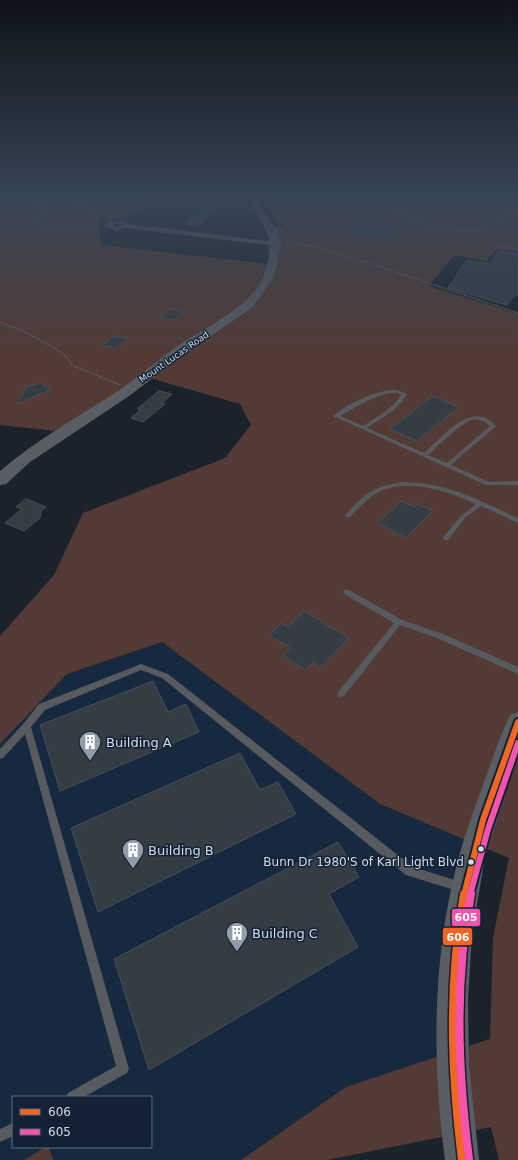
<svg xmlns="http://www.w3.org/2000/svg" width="518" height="1160" font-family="'DejaVu Sans',sans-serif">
<rect width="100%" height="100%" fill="#1a232c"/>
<!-- built -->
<path fill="#17293f" d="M162 642 380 804 464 838 455 866 447 911 438 1058 346 1087 241 1160H53L49 1147H151V1097H13V1147H45L24 1160H0V744L67 674Z"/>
<!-- green -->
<path fill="#533a34" d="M0 197H154L129 217 98 220 101 245 270 264 267 244 273 227 284 226 259 199 262 197H462L518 205V252L496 249 487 261 454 255 429 286 518 314V1160H499L491 1127 327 1160H241L346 1087 490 1039 493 938 509 858 380 804 162 642 67 674 0 744V636L54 575 83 513 225 458 251 425 240 404 146 377 65 432 0 425Z
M45 1147H49L53 1160H24Z"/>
<!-- building -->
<path fill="#343c44" stroke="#474f57" d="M207 205H221L198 226 185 224Z
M376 222 388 225 401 230 384 237H370L355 235 352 227 363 223Z
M499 251 518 254V295H514L507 305 448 288 467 260 490 264Z
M171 309 184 312 173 320 160 317Z
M114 336 128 339 116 348 102 345Z
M41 383 52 389 17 404 26 387Z
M159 391 172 394 162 403 165 404 143 422 131 418 141 410 137 409Z
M432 396 459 407 417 441 390 429Z
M26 499 46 507 41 511 40 518 24 531 5 523 22 509 16 507Z
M402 501 414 507 418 504 433 511 406 538 377 523Z
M304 611 349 638 320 668 313 663 306 670 283 656 290 648 269 635 281 623 288 627Z
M153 681 168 712 186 704 199 732 60 791 40 725Z
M240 753 260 790 278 782 296 814 98 912 71 828Z
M338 842 359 877 329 894 358 947 149 1070 114 959Z"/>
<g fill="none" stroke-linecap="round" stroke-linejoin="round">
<!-- path -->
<path stroke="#585d62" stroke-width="1.5" stroke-dasharray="2 1" stroke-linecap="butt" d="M47 197V200L39 209 46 213 37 219 42 225 83 226 99 230
M61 197C77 200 89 206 98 220
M393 212C410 220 462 236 480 230 495 225 501 212 518 212
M286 242 311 246 354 258 518 313
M495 245 518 250
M0 322 25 332 53 347 67 357 72 365 120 385"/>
<!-- lane -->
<path fill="#575b60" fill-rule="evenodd" d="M389 390H397L407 394C398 410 382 418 367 428L424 453C442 438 472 398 496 426L451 465 489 482 518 481V485H486L333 416C348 403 370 394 389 390ZM389 393H397L401 395C393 409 376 417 363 426L340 416 371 399ZM475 419 483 421 490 426 447 463 428 455C439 446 462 421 475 419Z
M401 482C447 482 478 500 518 518V523L481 506 465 518 448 540H444L443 538 444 536 461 516 476 504C447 491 405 476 375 494 366 500 358 509 350 517H346L345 516C353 506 364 494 376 489 384 485 393 484 401 482Z
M347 589 402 620 443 634 518 667V674L437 638 400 625 344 696 341 697 338 696 337 694 338 692 394 623 344 594 343 592 344 590Z
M141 664 168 674 413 867 461 882 465 883 466 887 465 891 461 892 406 875 162 678 141 670 45 710 31 727 129 1069 127 1073 84 1097H66L68 1093 116 1066 25 734 3 758 0 759V749L24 723 39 704Z
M13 1123V1136L0 1142V1129Z"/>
<!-- street -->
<path fill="#575b60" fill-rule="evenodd" d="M120 220 129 224 276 242 279 244 276 246 126 228 116 231 104 226 109 222ZM120 224 123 225 116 227 112 225Z"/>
<!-- secondary -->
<path fill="#585e63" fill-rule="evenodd" d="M255 197H263L259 205 278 232 281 244 274 276 253 307 186 353 129 396 30 462 6 484 0 485V471C36 440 78 417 118 391 138 377 157 361 176 347 203 329 253 306 264 275 276 241 269 233 251 205Z
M518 712V755L485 857 472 934 468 999 469 1065 479 1160H445C433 1068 432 972 453 880 461 844 474 809 487 774 494 754 501 734 510 715Z"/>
<!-- bus-1-far1 casing -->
<g stroke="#122234" stroke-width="10">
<path id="bus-1-far1" d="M464 895 483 820 518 722"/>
</g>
<!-- bus-1 casing -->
<g stroke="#122234" stroke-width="11">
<path id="bus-1" d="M462 1160C451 1071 448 983 464 894"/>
</g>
<!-- bus-2-far1 casing -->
<g stroke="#122234" stroke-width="10">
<path id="bus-2-far1" d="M470 895 488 829 518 743"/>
</g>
<!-- bus-2 casing -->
<g stroke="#122234" stroke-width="11">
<path id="bus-2" d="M469 1159C458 1071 454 982 471 894"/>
</g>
<!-- bus-1-far1 -->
<use href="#bus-1-far1" stroke="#f26522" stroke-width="6"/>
<!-- bus-1 -->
<use href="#bus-1" stroke="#f26522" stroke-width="8"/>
<!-- bus-2-far1 -->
<use href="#bus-2-far1" stroke="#f653ac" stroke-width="6"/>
<!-- bus-2 -->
<use href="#bus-2" stroke="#f653ac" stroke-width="8"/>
</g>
<!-- sky -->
<linearGradient id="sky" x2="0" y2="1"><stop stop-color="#0e1318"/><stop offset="0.55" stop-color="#384556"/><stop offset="1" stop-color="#384556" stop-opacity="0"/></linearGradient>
<rect width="518" height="360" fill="url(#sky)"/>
<!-- icons -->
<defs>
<g id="building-pin" transform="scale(1.15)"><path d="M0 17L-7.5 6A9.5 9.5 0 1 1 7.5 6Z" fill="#929ca8" stroke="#122234"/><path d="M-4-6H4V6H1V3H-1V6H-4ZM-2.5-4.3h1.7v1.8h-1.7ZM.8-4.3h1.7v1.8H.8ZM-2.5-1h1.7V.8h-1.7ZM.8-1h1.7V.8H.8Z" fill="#fff"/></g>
</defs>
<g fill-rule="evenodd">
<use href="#building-pin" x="90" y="742"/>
<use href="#building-pin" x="133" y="850"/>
<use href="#building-pin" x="237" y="933"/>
</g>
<!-- markers -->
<g fill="#d3ddea" stroke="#122234" stroke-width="1.5">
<circle cx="481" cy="849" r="3.5"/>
<circle cx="471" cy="862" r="3.5"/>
</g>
<g text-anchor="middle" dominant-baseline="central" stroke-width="3" stroke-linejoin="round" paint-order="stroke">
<!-- far-street labels -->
<g font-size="9" fill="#d3ddea" stroke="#122234">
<text transform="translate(174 357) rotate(-35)">Mount Lucas Road</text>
</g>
<!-- near-bus labels -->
<g font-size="12" fill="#d3ddea" stroke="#122234" text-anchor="end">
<text x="464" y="862">Bunn Dr 1980'S of Karl Light Blvd</text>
</g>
<!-- near-poi labels -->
<g font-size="13" fill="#d3ddea" stroke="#122234" text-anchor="start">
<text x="106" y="742">Building A</text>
<text x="148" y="850">Building B</text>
<text x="252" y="933">Building C</text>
</g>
</g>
<g stroke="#122234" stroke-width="1.5">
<rect x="451" y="908" width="30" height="19" rx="4" fill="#f653ac"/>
<rect x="442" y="927" width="31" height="19" rx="4" fill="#f26522"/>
</g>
<g font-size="11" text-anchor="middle" font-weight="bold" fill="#fff">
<text x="466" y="921">605</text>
<text x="458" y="941">606</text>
</g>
<!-- legend -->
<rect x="12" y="1096" width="140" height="52" fill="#122234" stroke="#5f6d7d"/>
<rect x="20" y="1109" width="20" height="6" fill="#f26522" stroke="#5f6d7d"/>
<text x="48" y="1116" font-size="12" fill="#d3ddea">606</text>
<rect x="20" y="1129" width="20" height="6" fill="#f653ac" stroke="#5f6d7d"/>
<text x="48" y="1136" font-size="12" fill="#d3ddea">605</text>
</svg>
